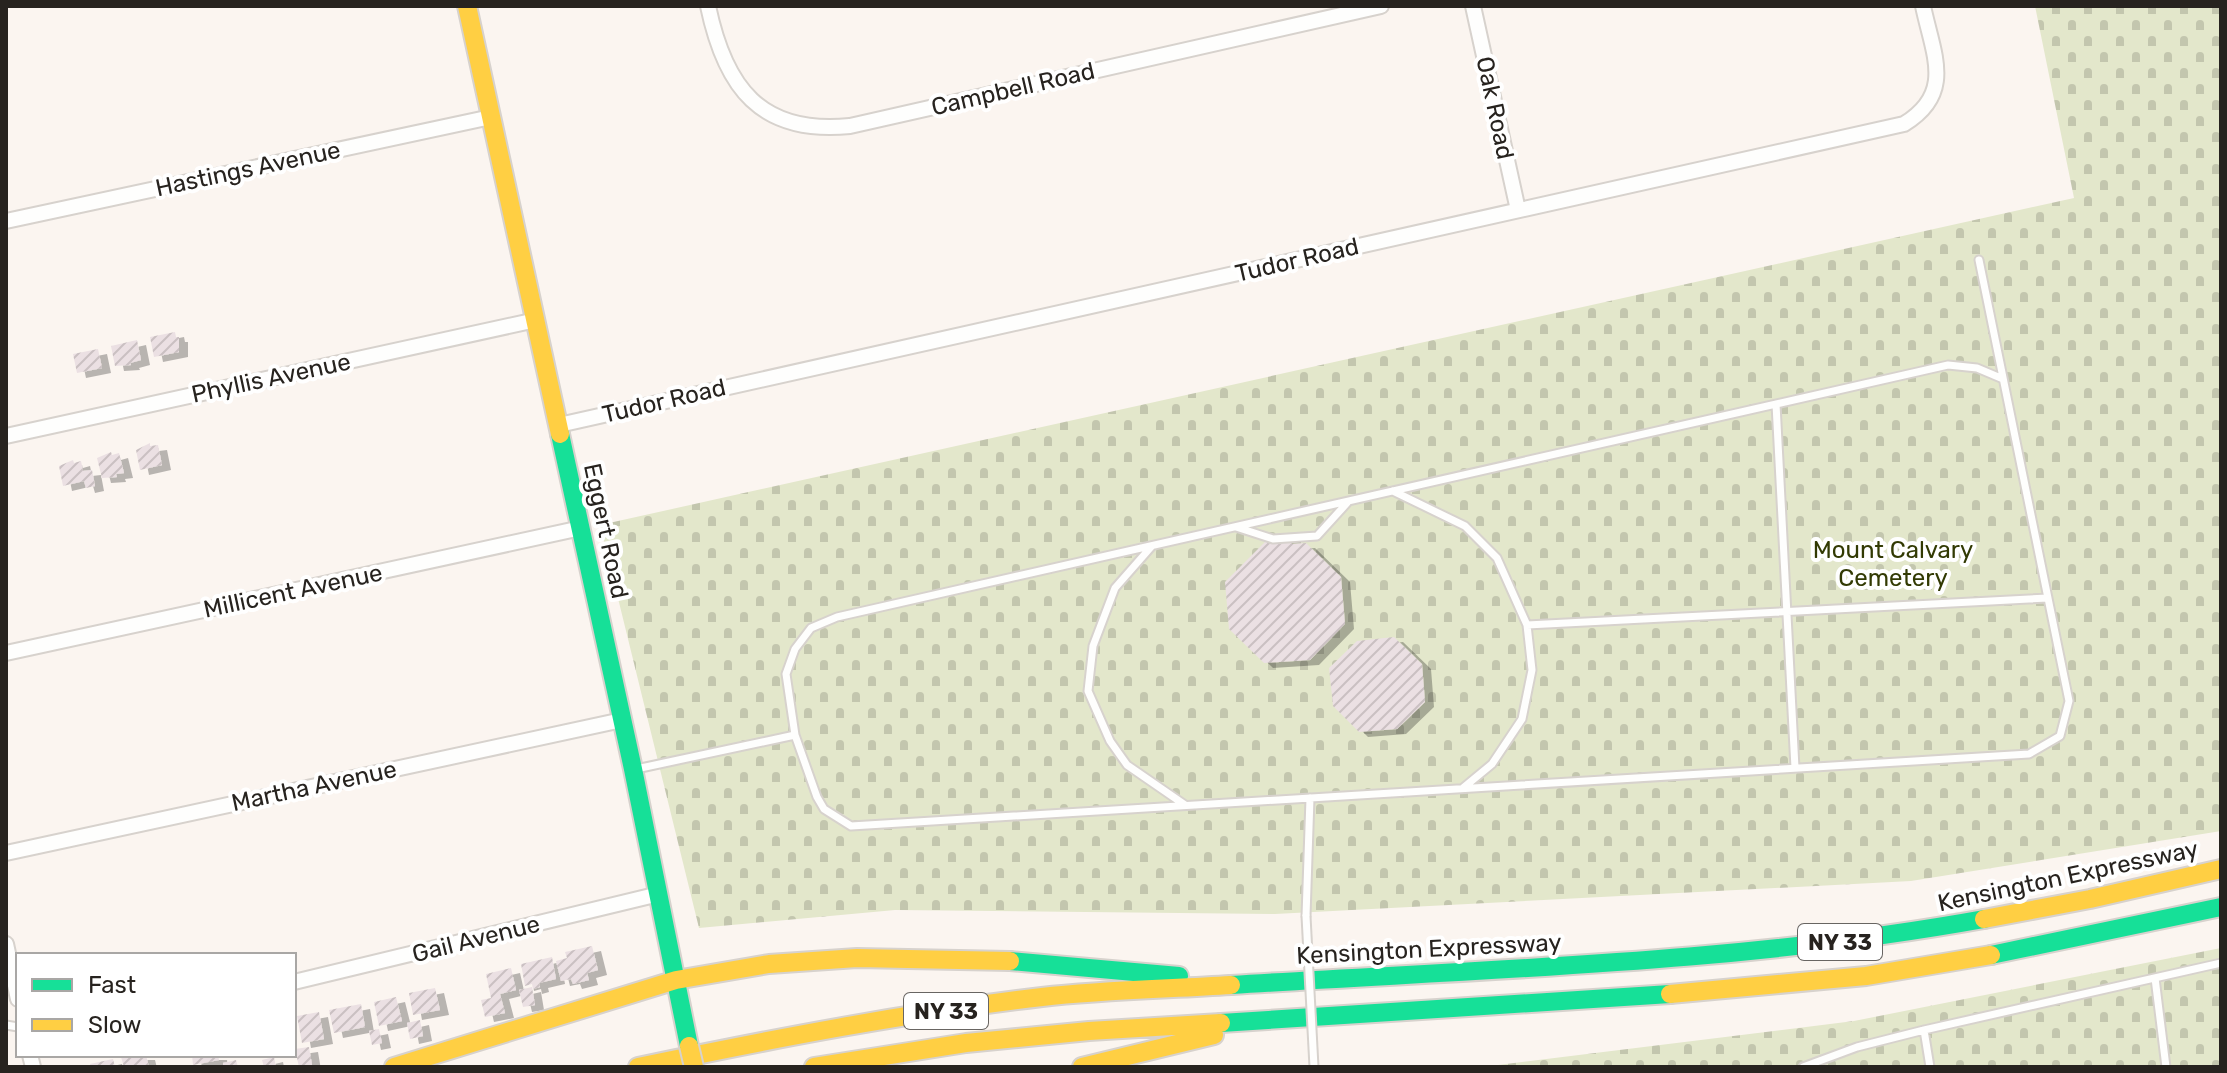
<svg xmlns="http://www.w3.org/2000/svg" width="2227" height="1073" font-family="Rubik,sans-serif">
<defs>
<pattern id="cemetery-stones" width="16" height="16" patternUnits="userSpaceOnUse" patternTransform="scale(2)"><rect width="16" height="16" fill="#e3e7cb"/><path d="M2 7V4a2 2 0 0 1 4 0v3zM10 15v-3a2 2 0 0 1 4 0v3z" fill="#c3c6ae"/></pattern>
<pattern id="building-hatch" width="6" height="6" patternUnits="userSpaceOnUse" patternTransform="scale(2)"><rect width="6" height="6" fill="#ebe0e3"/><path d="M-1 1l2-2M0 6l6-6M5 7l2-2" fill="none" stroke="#cac0c2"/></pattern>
<filter id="shadow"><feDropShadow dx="9" dy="5" stdDeviation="0" flood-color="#0004"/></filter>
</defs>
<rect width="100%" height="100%" fill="#fbf5f0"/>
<!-- cemetery -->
<path fill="url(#cemetery-stones)" d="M2035 6H2221V831L1911 881 1275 914 895 910 699 928 600 525 2074 198Z
M2221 948V1067H1482L1854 1021Z"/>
<!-- building -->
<path fill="url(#building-hatch)" filter="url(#shadow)" d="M175 332 176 337H179V352L154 357 150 337Z
M137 340 141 360 130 363 131 365 115 366 111 346Z
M98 349 102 368 77 373 73 354Z
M150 443V446L158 445 162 465 140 470 136 450Z
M111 452 112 455 119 453 124 473 116 474 117 477 102 478 97 458Z
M73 460 74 463 81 461 83 471 92 470 95 486 86 488 84 481 63 486 59 466Z
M1292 535V544L1306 543 1341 577 1345 624 1310 660 1264 663 1229 629 1225 582 1271 536Z
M1394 637 1422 664 1425 702 1397 729 1359 732 1333 706 1329 668 1357 641Z
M592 946 598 970 587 973 589 980 573 984 571 979 561 981 556 961 567 958 565 952Z
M552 957 556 979 539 983 540 987 533 989 532 984 525 986 521 964Z
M511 968 516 990 500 994 505 1013 485 1017 481 1000 491 998 486 974Z
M532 987 535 1005 523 1007 519 990Z
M435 988 440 1010 413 1015 409 993Z
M396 997 402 1021 379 1026 374 1002Z
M361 1004 365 1027 334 1033 329 1010Z
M319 1012 324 1039 302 1043 297 1016Z
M420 1020 423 1036 410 1039 407 1023Z
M379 1029 382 1043 372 1045 369 1031Z
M309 1047 312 1065 299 1067 295 1049Z
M131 1055H146L149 1067H124L121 1057Z
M192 1055H218L219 1060 193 1065Z
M274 1057 276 1067H264L262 1060Z
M113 1059 115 1067H91L90 1064Z
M236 1060 238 1067H223V1063Z"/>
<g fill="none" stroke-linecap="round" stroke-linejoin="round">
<!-- lane casing -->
<g stroke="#d7d2cd" stroke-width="11">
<path id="lane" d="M1979 260 2069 701 2060 736 2029 754 851 826 824 809 817 797 795 735 786 674 795 649 811 628 837 617 1948 365 1977 368 2003 379
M1776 404 1795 768
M1393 491 1465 526 1497 558 1527 625 1532 670 1522 719 1492 764 1463 788
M1236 527 1273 539 1317 536 1347 503
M1151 547 1115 588 1093 646 1088 691 1110 741 1127 765 1185 805
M1527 625 2048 598
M636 769 795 735
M1306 916 1310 798
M2155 978 2166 1067
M6 1025 18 1027
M1924 1030 1930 1067
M1803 1067 1857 1047 1924 1030 2221 963"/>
</g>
<!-- street casing -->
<g stroke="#d7d2cd" stroke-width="18">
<path id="street" d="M708 6C725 87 760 135 850 126L1381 6
M1473 6 1518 210
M6 221 491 117
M559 425 1904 124C1955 93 1933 54 1923 6
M6 436 536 320
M6 653 581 528
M6 853 622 720
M6 944 18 999
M294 982 659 894
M30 1055 33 1067"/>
</g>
<!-- fast casing -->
<g stroke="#d7d2cd" stroke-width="22">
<path id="fast" d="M560 434 633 769 689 1046
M1991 955 2221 907
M1010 961 1179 976
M1231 985C1483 969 1735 964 1984 919
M1221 1023 1670 994"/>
</g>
<!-- slow casing -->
<g stroke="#d7d2cd" stroke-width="22">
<path id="slow" d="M467 6 560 434
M1984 919 2090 899 2221 869
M1670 994 1866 976 1991 955
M394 1067 676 980 769 964 857 958 1010 961
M638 1067C772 1039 906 1013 1042 997 1104 990 1168 989 1231 985
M814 1067 966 1043 1089 1031 1221 1023
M1082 1067 1214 1035"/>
</g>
<!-- lane -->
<use href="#lane" stroke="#fefefd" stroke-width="7"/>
<!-- street -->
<use href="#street" stroke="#fefefd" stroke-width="14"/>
<!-- fast -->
<use href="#fast" stroke="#16e098" stroke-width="18"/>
<!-- slow -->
<use href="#slow" stroke="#ffcf43" stroke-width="18"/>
<!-- lane-bridge casing -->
<g stroke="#d7d2cd" stroke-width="11" stroke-linecap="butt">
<path id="lane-bridge" d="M1306 916 1314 1067"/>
</g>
<!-- slow-bridge casing -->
<g stroke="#d7d2cd" stroke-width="22" stroke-linecap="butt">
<path id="slow-bridge" d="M689 1046 694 1067"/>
</g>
<!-- lane-bridge -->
<use href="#lane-bridge" stroke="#fefefd" stroke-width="7"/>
<!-- slow-bridge -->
<use href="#slow-bridge" stroke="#ffcf43" stroke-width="18"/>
</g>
<g text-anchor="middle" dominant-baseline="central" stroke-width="8" stroke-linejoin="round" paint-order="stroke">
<!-- shield labels -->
<g fill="#fff" stroke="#686562" stroke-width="2">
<rect x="1798" y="924" width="84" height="36" rx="6"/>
<rect x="904" y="993" width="84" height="36" rx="6"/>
</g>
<g font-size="22" font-weight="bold" fill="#27231f">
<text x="1840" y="942">NY 33</text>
<text x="946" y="1011">NY 33</text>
</g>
<!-- street labels -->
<g font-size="24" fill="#27231f" stroke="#fff">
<text transform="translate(1013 89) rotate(-13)">Campbell Road</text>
<text transform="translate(1495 108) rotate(78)">Oak Road</text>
<text transform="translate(248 169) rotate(-12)">Hastings Avenue</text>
<text transform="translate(1297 260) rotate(-13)">Tudor Road</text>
<text transform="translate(271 378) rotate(-12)">Phyllis Avenue</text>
<text transform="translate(664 401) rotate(-13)">Tudor Road</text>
<text transform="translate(606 531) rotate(78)">Eggert Road</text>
<text transform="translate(293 591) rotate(-12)">Millicent Avenue</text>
<text transform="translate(314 786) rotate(-12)">Martha Avenue</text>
<text transform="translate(2068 876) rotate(-12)">Kensington Expressway</text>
<text transform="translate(476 939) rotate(-14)">Gail Avenue</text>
<text transform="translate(1429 949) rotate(-3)">Kensington Expressway</text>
</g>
<!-- park labels -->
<g font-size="24" fill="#323a03" stroke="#fff">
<text x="1893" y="550">Mount Calvary<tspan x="1893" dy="28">Cemetery</tspan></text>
</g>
</g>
<!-- border -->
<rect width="2227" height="1073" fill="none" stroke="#27231f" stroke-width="16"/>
<!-- legend -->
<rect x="16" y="953" width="280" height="104" fill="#ffffff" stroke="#a9a7a5" stroke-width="2"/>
<rect x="32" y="979" width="40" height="12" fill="#16e098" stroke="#a9a7a5" stroke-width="2"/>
<text x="88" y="993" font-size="24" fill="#27231f">Fast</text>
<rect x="32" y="1019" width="40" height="12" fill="#ffcf43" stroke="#a9a7a5" stroke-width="2"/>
<text x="88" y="1033" font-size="24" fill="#27231f">Slow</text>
</svg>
